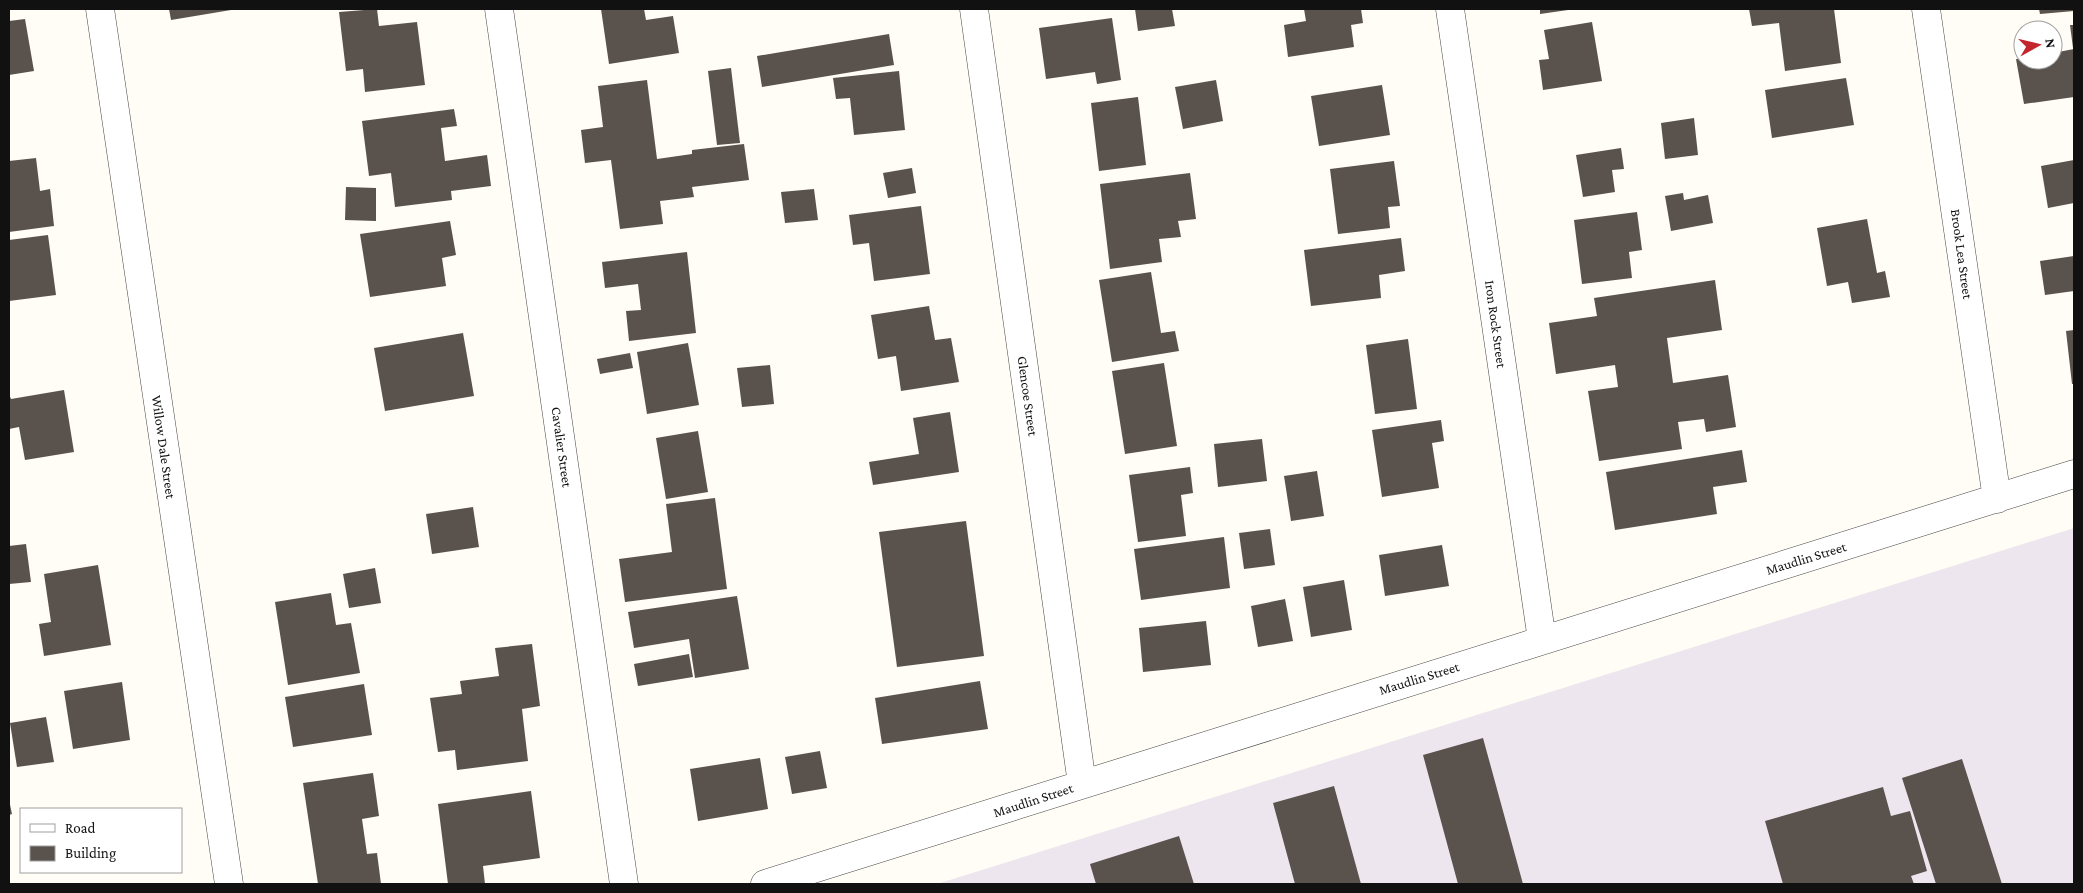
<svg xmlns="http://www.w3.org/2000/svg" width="2083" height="893" font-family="'Crimson Pro',serif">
<rect width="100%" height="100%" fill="#fffdf5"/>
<!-- industrial -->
<path fill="#eee6ef" d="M2074 528V884H937Z"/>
<!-- building -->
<path fill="#5a524d" d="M169 9H231V10L171 20Z
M377 9 379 26 417 22 425 85 365 92 363 69 346 71 339 12Z
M601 9H644L646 20 673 16 679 53 609 64Z
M1135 9H1172L1175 26 1138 31Z
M1304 9H1361L1363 23 1351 25 1354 47 1288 57 1284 25 1306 21Z
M1540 9H1568V10L1540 14Z
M1749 9H1834L1841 63 1785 71 1779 23 1752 26Z
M2039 9H2074V11L2040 14Z
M1112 18 1121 80 1097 84 1095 72 1046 79 1039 28Z
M25 19 34 71 9 75V21Z
M1592 22 1602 81 1543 90 1539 60 1549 59 1544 30Z
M2070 25H2074V48H2073Z
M889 34 894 65 762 87 757 56Z
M2074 49V97L2024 104 2016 59 2053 60V53Z
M731 68 740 143 717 145 708 71Z
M899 71 905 130 854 135 850 98 836 99 833 78Z
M1846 78 1854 125 1772 138 1765 90Z
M647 80 657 159 692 154V150L744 144 749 180 692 187 694 197 660 201 663 224 620 229 611 160 585 163 581 130 603 127 598 86Z
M1216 80 1223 121 1183 129 1175 87Z
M1382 85 1390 135 1319 146 1311 96Z
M1138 97 1146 165 1099 171 1091 103Z
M454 109 457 126 441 128 445 161 487 155 491 186 451 191 452 200 395 207 391 173 369 176 362 121Z
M1694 118 1698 155 1665 159 1661 123Z
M1621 148 1624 169 1612 170 1615 192 1583 197 1576 155Z
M36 158 40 191 50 189 54 226 9 232V161Z
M2074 160V203L2048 208 2041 166Z
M1394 161 1400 206 1388 207 1390 228 1338 234 1330 169Z
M912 168 916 193 888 198 883 173Z
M1190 173 1196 219 1178 221 1181 237 1159 239 1162 262 1110 269 1100 184Z
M346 187 376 188V221L345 220Z
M814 189 818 220 785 223 781 192Z
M1683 193 1684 200 1708 195 1713 223 1671 231 1665 196Z
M921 206 930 274 874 281 869 243 853 245 849 215Z
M1637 212 1642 250 1629 252 1632 278 1582 284 1574 220Z
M1867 219 1877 273 1885 271 1890 297 1852 303 1848 282 1827 286 1817 228Z
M450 221 456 255 442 258 446 286 370 297 360 234Z
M48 235 56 295 9 301V240Z
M1401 238 1405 271 1379 275 1381 298 1311 306 1304 250Z
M687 252 696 333 629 341 626 311 641 310 638 284 605 288 602 262Z
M2074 256V291L2045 295 2040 261Z
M1151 272 1161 333 1175 331 1179 351 1112 362 1099 280Z
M1715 280 1722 330 1667 338 1673 383 1728 375 1736 427 1706 432 1704 419 1678 422 1682 449 1599 461 1588 391 1618 387 1615 365 1556 374 1549 323 1597 316 1594 298Z
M929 306 935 340 951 338 959 382 901 391 896 356 878 359 871 315Z
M2074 330V384H2072L2066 331Z
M463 333 474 396 385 411 374 348Z
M1408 339 1417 409 1375 414 1366 345Z
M688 343 699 405 647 414 637 352Z
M630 353 633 368 600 374 597 359Z
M1164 363 1177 446 1125 454 1112 371Z
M770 365 774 404 742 407 737 368Z
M64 390 74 452 25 460 19 427 9 429V394L11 399Z
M950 412 959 472 873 485 869 462 919 454 913 418Z
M1441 420 1444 441 1432 443 1439 488 1382 497 1372 430Z
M698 431 708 492 666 499 656 438Z
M1262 439 1267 481 1218 487 1214 444Z
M1742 450 1747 482 1713 487 1717 514 1615 530 1606 472Z
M1190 467 1193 493 1181 495 1186 536 1138 542 1129 475Z
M1317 471 1324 516 1291 521 1284 476Z
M715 498 727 589 625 602 619 559 672 552 666 504Z
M473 507 479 547 432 554 426 514Z
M966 521 984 656 897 667 879 532Z
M1270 529 1275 565 1244 569 1239 533Z
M1224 537 1230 588 1141 600 1134 549Z
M26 544 31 582 9 584V546Z
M1442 545 1449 586 1385 596 1379 555Z
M98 565 111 645 44 656 39 624 51 622 44 574Z
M375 568 381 603 349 608 343 574Z
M1344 580 1352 630 1311 637 1303 587Z
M331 593 336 625 351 623 360 673 288 685 275 602Z
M737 596 749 669 695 678 689 639 634 648 628 612Z
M1285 599 1293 641 1258 647 1251 606Z
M1206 621 1211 665 1143 672 1139 628Z
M532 644 540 706 522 709 528 761 457 770 455 750 438 752 430 698 462 694 460 681 499 676 495 648Z
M689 654 693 677 638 686 634 664Z
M980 681 988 729 882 744 875 698Z
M122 682 130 740 73 749 64 691Z
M364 684 372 735 293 747 285 697Z
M46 717 54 762 17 767 10 723Z
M1483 738 1523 884H1458L1423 755Z
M820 751 827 788 792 794 785 757Z
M760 758 768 809 698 821 690 769Z
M1962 759 2002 884H1936L1902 778Z
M373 773 379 816 362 819 367 854 377 853 381 884H318L303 783Z
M1334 786 1361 884H1295L1273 803Z
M1883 787 1891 816 1910 811 1927 871 1911 876 1914 884H1783L1765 821Z
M531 791 540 858 483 866 485 884H448L438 804Z
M9 800 12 814 9 815Z
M1179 836 1194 884H1096L1090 864Z"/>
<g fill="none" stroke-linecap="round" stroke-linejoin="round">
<!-- minor casing -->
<g stroke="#444" stroke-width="29">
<path id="minor" d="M100 9 229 884
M499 9 624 884
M974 9 1082 784
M1450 9 1542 640
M1926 9 1997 499
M765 884 2074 474"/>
</g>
<!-- minor -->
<use href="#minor" stroke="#fff" stroke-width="28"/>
</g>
<g text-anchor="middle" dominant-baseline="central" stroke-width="5" stroke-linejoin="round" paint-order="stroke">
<!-- street labels -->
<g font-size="14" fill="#111" stroke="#fff">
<text transform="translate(1962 254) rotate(82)">Brook Lea Street</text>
<text transform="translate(1496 324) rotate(82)">Iron Rock Street</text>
<text transform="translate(1028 396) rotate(82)">Glencoe Street</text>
<text transform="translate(164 447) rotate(82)">Willow Dale Street</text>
<text transform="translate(562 447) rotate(82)">Cavalier Street</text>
<text transform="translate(1806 558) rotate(-17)">Maudlin Street</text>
<text transform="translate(1419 678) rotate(-17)">Maudlin Street</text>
<text transform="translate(1033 800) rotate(-18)">Maudlin Street</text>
</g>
</g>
<!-- border -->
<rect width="2083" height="893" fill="none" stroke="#111111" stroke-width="20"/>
<!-- legend -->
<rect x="20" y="808" width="162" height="65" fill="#ffffff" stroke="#a0a0a0"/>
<rect x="30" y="824" width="25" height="8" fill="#ffffff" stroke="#a0a0a0"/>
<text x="65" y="833" font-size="15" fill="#111111">Road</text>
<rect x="30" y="846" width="25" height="15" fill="#5a524d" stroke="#a0a0a0"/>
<text x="65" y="858" font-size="15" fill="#111111">Building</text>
<!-- north arrow -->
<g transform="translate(2038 45) rotate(82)"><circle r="24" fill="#ffffff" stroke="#a0a0a0"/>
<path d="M0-4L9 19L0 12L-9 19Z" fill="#c4262e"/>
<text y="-8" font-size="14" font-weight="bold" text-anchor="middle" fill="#111111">N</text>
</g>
</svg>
